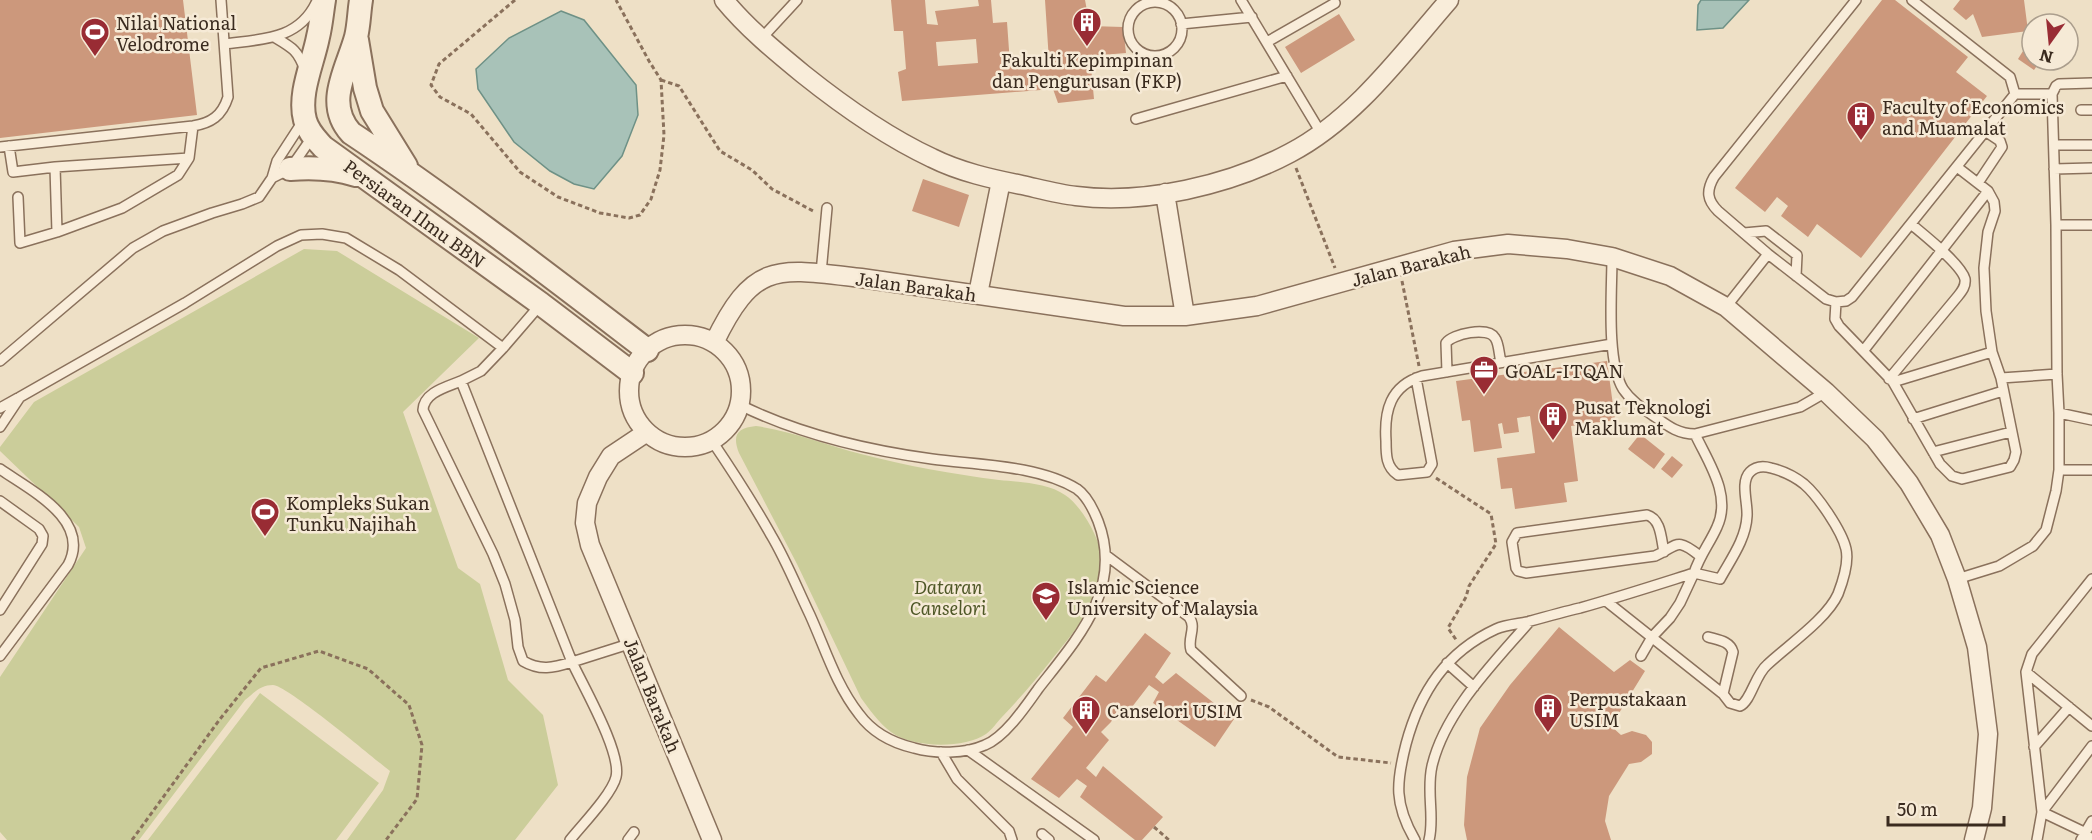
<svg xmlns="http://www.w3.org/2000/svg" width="2092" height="840" font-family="Literata,serif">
<rect width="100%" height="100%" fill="#eee0c6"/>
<!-- green -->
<path fill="#cbcd9a" d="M304 249 337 251 479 338 403 412 458 568 480 584 508 680 543 715 558 785 515 840H347L383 790 390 771C372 757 288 686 273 685 260 685 254 693 245 700L139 840H7L0 832V677L86 548 79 527 0 451V447L34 402Z
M756 426C792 431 826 445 861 454 907 466 952 474 999 480 1019 482 1048 483 1065 495 1082 506 1101 540 1102 560 1104 600 1072 634 1049 663 1034 682 1018 700 1002 717 997 722 992 730 986 734 964 749 912 748 891 732 878 722 870 710 861 698L797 564 739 453C732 435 737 428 756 426Z
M260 693 379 783 336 840H148Z"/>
<!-- water -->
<path fill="#a8c2b8" stroke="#6e9186" stroke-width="1.5" d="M1701 0H1749L1723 28 1697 30 1698 5Z
M561 11 584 20 636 85 638 115 622 156 594 189 574 184 550 171 514 142 478 89 476 69 509 38Z"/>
<!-- building -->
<path fill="#cc987c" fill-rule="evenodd" d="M0 0H183L197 115 0 138Z
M891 0H925L927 24 938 25 935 11 979 6 978 0H991L993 23 1007 22 1010 64 1049 61 1045 0H1085L1090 26 1123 27 1126 53 1090 56 1094 99 1058 103 1053 89 902 101 898 72 906 69 903 31H894ZM976 39 978 63 938 66 936 42Z
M1882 0H1895L1968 57 1956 72 1987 96 1861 258 1817 224 1808 237 1781 216 1788 206 1777 197 1765 212 1735 188Z
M1960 0H2024L2028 31 1982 37 1973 14 1966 20 1953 9Z
M1339 14 1355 40 1301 73 1285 47Z
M2028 43 2032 46V60H2041L2034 70 2018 59Z
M923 179 969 195 959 227 912 211Z
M1607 361 1615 420 1571 426 1578 481 1564 483 1567 502 1515 509 1512 488 1501 489 1497 458 1535 453 1530 416 1517 418 1519 432 1504 434 1502 423 1498 424 1502 448 1474 452 1470 420 1462 421 1456 381Z
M1640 434 1665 454 1654 469 1628 449Z
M1672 456 1683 465 1672 478 1661 469Z
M1559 627 1614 672 1630 660 1645 671 1611 726 1621 735 1632 731 1646 735 1652 742V754L1641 762 1629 764 1609 796 1605 821 1611 840H1467L1464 825 1467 777 1480 728 1510 685Z
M1145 633 1171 653 1155 677 1163 684 1176 673 1234 719 1215 747 1153 703 1159 692 1149 685 1125 716 1117 711 1111 722 1101 732 1109 740 1086 768 1096 777 1103 766 1163 817 1142 840H1135L1080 797 1087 786 1077 779 1059 798 1031 779 1073 727 1063 718 1096 675 1106 682Z"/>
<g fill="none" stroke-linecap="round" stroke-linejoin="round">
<!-- service casing -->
<g stroke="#8a715c" stroke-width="12">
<path id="service" d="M1241 0 1321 133
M1856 0 1714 177C1706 191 1707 200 1718 211L1768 254 1826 299 1836 302 1846 301 1852 297 2015 94 2010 77 1912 0
M1128 29a27 27 0 1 1 54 0a27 27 0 1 1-54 0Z
M1181 24 1252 17
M276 38C293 48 298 51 305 70
M761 39 797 0
M1267 42 1335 3
M225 44C262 39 298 40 316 3
M2015 94H2052
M2081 110H2092
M1136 119 1287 76
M2054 145H2092
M9 146 13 172 55 167 189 158
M0 147 193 126C211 123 222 116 228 97L221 0
M55 167 57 232
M2054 169 2092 168
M272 178 277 161 303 121
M1978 183 2002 147 2000 141 1985 131
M18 197 20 243 57 232 122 208 178 175 189 158 193 126
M2056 225H2092
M1744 233 1766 231 1797 255 1796 276
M821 273 827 208
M1836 302 1835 319 1839 326 1893 382 1940 464 1952 476 1962 479 2010 467 2014 460 2016 452 2001 378 1992 352 1986 311 1984 268 1988 232 1995 211 1994 202 1988 191 1957 167
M1726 307 1768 254
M1864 350 1988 191
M0 361 133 248 163 231 212 213 242 204 259 197 272 178 290 169 313 136
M1447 372 1446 343C1452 334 1488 326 1495 338 1499 343 1499 355 1501 362
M1416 378 1432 464 1427 472 1398 475C1386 467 1386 455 1386 441 1384 411 1390 386 1422 376L1612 344
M2001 378 2057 374
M1889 379 1958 296C1962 291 1966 286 1965 279 1961 264 1924 235 1911 224
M461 381C447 387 424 392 423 410L493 554 505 584 515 620 518 647 523 661C540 671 553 668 572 662L461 381 481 371 503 348
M1893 382 1992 352
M0 408 18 398
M2059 413 2092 420
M1913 419 2003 391
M0 427 20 397 185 303 277 246 301 235 322 234 346 238 399 270 503 348 540 305
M1695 434 1800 407 1826 392
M712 441C733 472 753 503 771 535 786 560 797 588 810 615 825 648 836 685 859 714 872 732 893 743 914 748 935 754 965 754 985 745 1005 737 1026 706 1038 689 1077 639 1124 589 1098 521 1094 511 1087 496 1077 489 1038 465 977 465 932 459 866 450 799 434 740 405
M1933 452 2011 432
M0 469C30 490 92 520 68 565L0 656
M2059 470H2092
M0 501 39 529 43 536 42 544 0 610
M1664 552C1661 538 1661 519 1647 515L1517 533 1512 542 1516 568 1518 571 1526 573 1655 556C1678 546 1675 536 1700 556
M1107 556 1189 617C1197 628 1187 638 1191 650L1241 696
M1957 579 1999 566 2033 546 2046 530 2056 491 2059 470V413L2057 374 2056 225 2052 94 2056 86 2059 84 2092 83
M1606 601 1723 694 1730 703 1740 706C1751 701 1755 675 1767 665 1787 646 1827 619 1838 594 1843 581 1849 562 1846 549 1842 531 1818 496 1804 484 1794 476 1783 471 1771 468 1764 466 1756 466 1750 472 1740 482 1748 503 1747 516 1746 539 1731 559 1720 579L1694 573 1680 603 1670 618 1652 637 1641 656
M1708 637C1718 640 1730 641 1733 652L1723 694
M1447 663 1474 687
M2026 672 2092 726
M2092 746 2042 812 2084 832 2092 840
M2034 747 2069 707
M968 750 1094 840
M941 752 957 779 1009 831 1012 840
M1042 834 1049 840
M570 840C582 825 612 794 616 777 622 753 583 686 572 662L632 643
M628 840 634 832
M1415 840C1394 804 1396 783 1406 744 1420 692 1446 652 1496 629 1505 625 1517 624 1527 622 1545 617 1563 612 1580 608 1619 597 1656 585 1694 573 1700 555 1710 543 1717 527 1732 495 1708 462 1695 434 1678 434 1668 426 1654 416 1642 408 1631 401 1623 389 1606 361 1612 291 1612 257
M1429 840C1435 817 1426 792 1432 766 1445 711 1494 663 1530 621
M2037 840 2042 812 2026 672 2032 654 2092 579
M2081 840 2092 821"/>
</g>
<!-- minor casing -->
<g stroke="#8a715c" stroke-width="21">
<path id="minor" d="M724 0C747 28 775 51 803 74 843 106 885 136 932 158 960 172 992 179 1022 185 1040 189 1058 194 1076 196 1144 205 1230 185 1290 153 1355 119 1402 54 1449 0
M1165 193 1185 316
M978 294 1001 181
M629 391a56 56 0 1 1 112 0a56 56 0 1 1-112 0Z
M714 343C754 260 777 268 861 278L1124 316H1185L1257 306 1454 251 1508 244 1567 249 1612 257 1670 276 1726 307 1826 392 1875 439 1909 483 1940 535 1957 579 1977 647 1988 734 1982 808 1974 840
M647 432 611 456 598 477 587 503 585 523 590 545 712 840"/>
</g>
<!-- tertiary casing -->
<g stroke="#8a715c" stroke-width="26">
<path id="tertiary" d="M324 0C322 12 321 25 318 37 313 63 298 94 305 120 308 132 316 139 323 147L541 304 632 373
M361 0C359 12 359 25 356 37 347 70 324 103 351 133 453 201 550 276 647 350
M357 40 365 88 372 111 406 166
M290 169C313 167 334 168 356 175"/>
</g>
<!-- path -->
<path stroke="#8a715c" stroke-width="3" stroke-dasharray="4.5 3" stroke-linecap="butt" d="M515 0 439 64 431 85 440 97 471 114 520 172 558 197 600 213 629 218 640 215 651 199 660 170 664 135 661 80 649 61 616 0
M661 80 679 86 720 151 752 170 772 189 815 212
M1296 168 1335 268
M1402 281 1419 366
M1436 478 1491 514 1496 544 1469 586 1466 597 1448 628 1457 641
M1251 700 1269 707 1338 757 1391 763
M1154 827 1169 840
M132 840 220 719 261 668 319 651 368 669 409 705 422 745 417 799 386 840"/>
<!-- service -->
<use href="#service" stroke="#f9edda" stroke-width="9"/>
<!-- minor -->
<use href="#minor" stroke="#f9edda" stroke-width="18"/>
<!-- tertiary -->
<use href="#tertiary" stroke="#f9edda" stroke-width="22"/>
</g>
<!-- icons -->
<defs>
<g id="building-pin" transform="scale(1.5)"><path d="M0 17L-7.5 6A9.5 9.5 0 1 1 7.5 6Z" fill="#992c34" stroke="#f6ead6"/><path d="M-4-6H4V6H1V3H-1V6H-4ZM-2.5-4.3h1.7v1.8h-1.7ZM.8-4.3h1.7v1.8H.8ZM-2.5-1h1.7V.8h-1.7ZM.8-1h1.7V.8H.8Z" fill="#fff"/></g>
<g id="stadium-pin" transform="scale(1.5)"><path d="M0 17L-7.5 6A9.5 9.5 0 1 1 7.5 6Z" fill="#992c34" stroke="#f6ead6"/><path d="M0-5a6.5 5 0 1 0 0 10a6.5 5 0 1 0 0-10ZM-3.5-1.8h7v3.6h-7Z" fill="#fff"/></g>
<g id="office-pin" transform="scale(1.5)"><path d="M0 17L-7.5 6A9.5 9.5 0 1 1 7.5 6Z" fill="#992c34" stroke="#f6ead6"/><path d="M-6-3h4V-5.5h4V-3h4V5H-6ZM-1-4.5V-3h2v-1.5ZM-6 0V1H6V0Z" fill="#fff"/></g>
<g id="university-pin" transform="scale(1.5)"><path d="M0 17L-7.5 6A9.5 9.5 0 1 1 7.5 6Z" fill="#992c34" stroke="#f6ead6"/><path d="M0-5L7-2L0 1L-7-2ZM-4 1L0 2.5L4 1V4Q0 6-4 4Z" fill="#fff"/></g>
</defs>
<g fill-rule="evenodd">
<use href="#building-pin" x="1087" y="22"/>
<use href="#stadium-pin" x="95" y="32"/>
<use href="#building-pin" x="1861" y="116"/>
<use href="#office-pin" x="1484" y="370"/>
<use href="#building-pin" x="1553" y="416"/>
<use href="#stadium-pin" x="265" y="512"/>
<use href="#university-pin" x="1046" y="596"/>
<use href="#building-pin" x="1548" y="708"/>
<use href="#building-pin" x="1086" y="710"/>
</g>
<g text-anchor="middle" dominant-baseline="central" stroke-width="5" stroke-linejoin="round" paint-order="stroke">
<!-- poi labels -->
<g font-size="18" fill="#3a2b1f" stroke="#f6ead6" text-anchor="start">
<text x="116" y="22">Nilai National<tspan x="116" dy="21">Velodrome</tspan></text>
<text x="1087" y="59" text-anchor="middle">Fakulti Kepimpinan<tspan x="1087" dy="21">dan Pengurusan (FKP)</tspan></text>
<text x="1882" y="106">Faculty of Economics<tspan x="1882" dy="21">and Muamalat</tspan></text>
<text x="1505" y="370">GOAL-ITQAN</text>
<text x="1574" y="406">Pusat Teknologi<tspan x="1574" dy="21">Maklumat</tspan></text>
<text x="286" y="502">Kompleks Sukan<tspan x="286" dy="21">Tunku Najihah</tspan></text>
<text x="1067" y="586">Islamic Science<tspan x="1067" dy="21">University of Malaysia</tspan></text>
<text x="1569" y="698">Perpustakaan<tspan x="1569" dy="21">USIM</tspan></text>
<text x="1107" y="710">Canselori USIM</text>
</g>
<!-- street labels -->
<g font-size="18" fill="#3a2b1f" stroke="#f6ead6">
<text transform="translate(415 213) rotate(36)">Persiaran Ilmu BBN</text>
<text transform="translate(1411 265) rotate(-14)">Jalan Barakah</text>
<text transform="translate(916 286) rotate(8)">Jalan Barakah</text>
<text transform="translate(653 695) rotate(68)">Jalan Barakah</text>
</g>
<!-- park labels -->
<g font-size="18" font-style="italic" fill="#4e5726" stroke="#f6ead6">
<text x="948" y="586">Dataran<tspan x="948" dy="21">Canselori</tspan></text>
</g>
</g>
<!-- north arrow -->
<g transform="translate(2050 42) rotate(195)"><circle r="28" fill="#f6ead6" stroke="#ab9e8d" stroke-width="1.5"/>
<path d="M0-4.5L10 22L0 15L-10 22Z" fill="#992c34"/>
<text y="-9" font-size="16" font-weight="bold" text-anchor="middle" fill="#3a2b1f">N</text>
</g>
<!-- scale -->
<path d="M1888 816v9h116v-9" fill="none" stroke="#3a2b1f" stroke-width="3"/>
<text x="1897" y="816" font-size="18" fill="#3a2b1f" stroke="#f6ead6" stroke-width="4.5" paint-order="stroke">50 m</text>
</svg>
